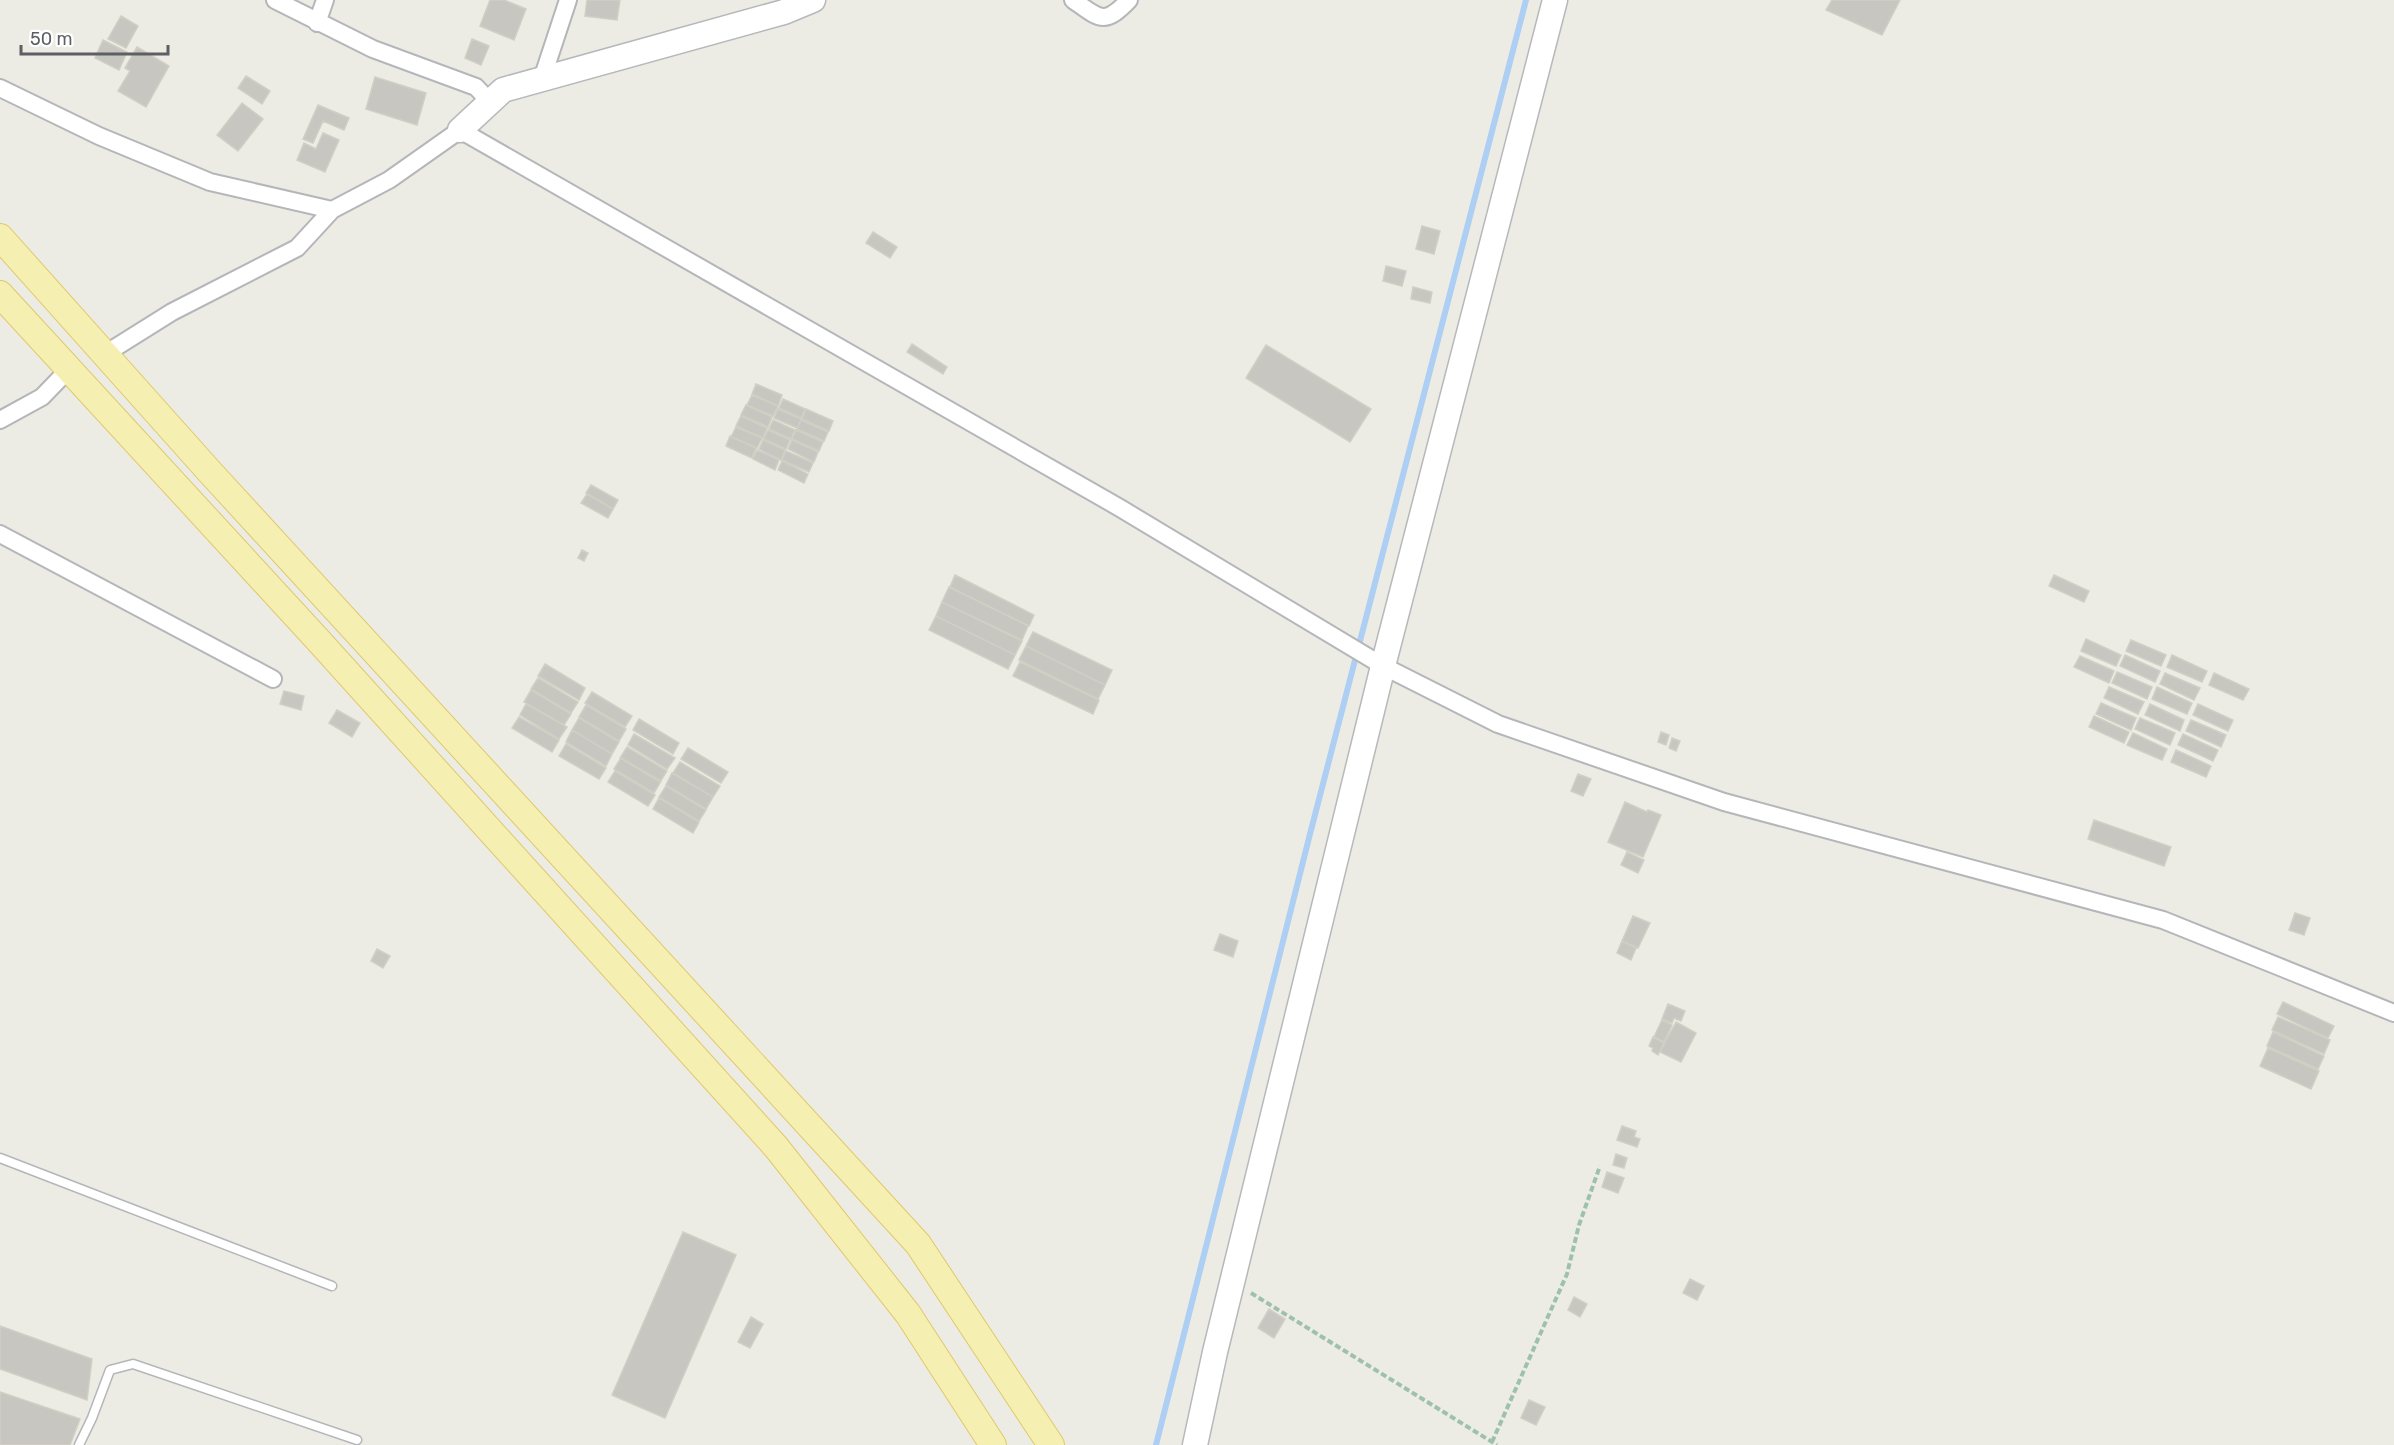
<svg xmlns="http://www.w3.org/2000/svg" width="2394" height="1445" font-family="Rubik,sans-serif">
<rect width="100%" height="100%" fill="#edece4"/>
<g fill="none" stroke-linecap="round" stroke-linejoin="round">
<!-- stream -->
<path stroke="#adcff4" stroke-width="6" d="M1156 1445 1310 834 1526 0"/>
</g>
<!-- building -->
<path fill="#c8c6c1" stroke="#d1cec3" stroke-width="1.5" d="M490 0H504L526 9 514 40 480 26Z
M587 0H620L617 20 585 16Z
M1832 0H1900L1882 35 1826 10Z
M121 16 138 26 126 48 108 39Z
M472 39 489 46 481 65 465 58Z
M103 40 127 52 119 70 95 58Z
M137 47 169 66 146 107 118 91 130 71 125 68Z
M246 76 270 91 262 104 238 88Z
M375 77 426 93 417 125 366 109Z
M242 103 263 119 238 151 217 135Z
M318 105 349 118 344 130 323 121 313 143 303 139Z
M323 133 339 140 325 172 297 160 304 143 316 149Z
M1422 226 1440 231 1434 254 1416 249Z
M873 232 897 247 890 258 866 243Z
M1386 266 1406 271 1402 286 1383 281Z
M1413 287 1432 292 1430 303 1411 299Z
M912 344 947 367 943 374 907 352Z
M1266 345 1371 409 1350 442 1246 378Z
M756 384 782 395 778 406 752 394Z
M752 395 778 406 773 416 747 405Z
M783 399 805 409 801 418 779 408Z
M746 405 772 417 768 427 741 415Z
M778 409 801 419 797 428 774 418Z
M806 409 833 421 829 431 802 419Z
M741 416 767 428 763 438 736 426Z
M773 420 795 430 791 439 769 429Z
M801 420 828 432 824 441 797 429Z
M736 427 762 438 757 448 731 437Z
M768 430 790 440 786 449 764 439Z
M796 430 823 442 819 451 792 439Z
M730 436 756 448 752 458 726 446Z
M763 440 785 450 781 460 759 449Z
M792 440 818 452 814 462 788 449Z
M757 450 779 460 775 470 753 459Z
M786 451 813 463 809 472 782 460Z
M782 461 808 474 804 483 778 470Z
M591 485 618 500 613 509 586 493Z
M587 494 613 509 608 518 581 503Z
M582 550 588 553 584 561 578 558Z
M955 575 1034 615 1029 626 950 587Z
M2054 575 2089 591 2084 602 2049 586Z
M949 587 1028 626 1022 640 942 602Z
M942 602 1022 641 1015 655 936 616Z
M936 616 1015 655 1008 669 929 630Z
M1033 632 1112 670 1105 685 1026 646Z
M2086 639 2121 655 2116 666 2081 651Z
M2131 640 2166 655 2161 666 2126 651Z
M1026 646 1105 685 1098 699 1019 660Z
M2125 655 2160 671 2155 682 2120 666Z
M2172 655 2207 671 2202 682 2167 667Z
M2080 656 2114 671 2109 683 2074 667Z
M1020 662 1099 700 1093 714 1013 676Z
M545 664 585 688 579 700 538 676Z
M2117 672 2152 687 2147 699 2112 683Z
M2165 673 2200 688 2194 700 2160 684Z
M2214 673 2249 689 2243 700 2209 685Z
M538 678 578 702 571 713 531 689Z
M2109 687 2144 702 2138 714 2104 698Z
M2157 687 2192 703 2187 714 2152 699Z
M531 690 571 714 564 725 524 702Z
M284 691 304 696 301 710 280 704Z
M592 692 632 716 625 727 585 703Z
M2101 703 2136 718 2131 730 2096 714Z
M526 704 567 727 559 739 520 715Z
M2150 704 2184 720 2180 731 2145 715Z
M2198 704 2233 720 2228 731 2193 715Z
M586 705 626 729 619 741 579 717Z
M337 710 360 723 352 737 329 723Z
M2094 716 2129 732 2124 743 2089 727Z
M519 717 559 740 552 752 512 728Z
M579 718 619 742 612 754 572 730Z
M2140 718 2175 733 2170 745 2135 729Z
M639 719 679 743 673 754 633 730Z
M2191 720 2226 735 2221 747 2186 731Z
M572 730 612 754 606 766 566 742Z
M1661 732 1669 735 1666 745 1658 742Z
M2133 733 2167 749 2162 760 2127 745Z
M634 734 675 758 667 769 628 745Z
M2183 734 2218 750 2213 761 2178 745Z
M1672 738 1680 741 1676 751 1669 748Z
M566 744 606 768 599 779 559 756Z
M627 747 667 771 660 782 620 758Z
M688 748 728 772 721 783 681 759Z
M2176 750 2211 766 2206 777 2171 762Z
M621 758 661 781 654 793 614 769Z
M680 762 720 786 713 797 673 773Z
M615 771 655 795 648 806 608 782Z
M672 773 713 797 706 809 666 785Z
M1578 774 1591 779 1583 796 1571 791Z
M666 786 706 810 699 821 659 797Z
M659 798 699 822 693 833 653 809Z
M1625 802 1647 812 1648 810 1661 815 1643 857 1608 842Z
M2094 820 2171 847 2164 866 2088 839Z
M1627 852 1644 860 1638 873 1621 865Z
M2295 913 2310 918 2304 935 2289 930Z
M1633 916 1650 923 1638 948 1622 941Z
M1220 934 1238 941 1233 957 1214 950Z
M1622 941 1636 948 1631 960 1617 953Z
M377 949 390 956 383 968 371 961Z
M2283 1002 2334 1026 2328 1038 2277 1014Z
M1668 1004 1685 1011 1681 1021 1674 1018 1672 1023 1662 1019Z
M2278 1017 2330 1040 2324 1054 2272 1030Z
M1662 1020 1672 1025 1664 1042 1654 1037Z
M1676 1022 1696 1033 1681 1062 1660 1052Z
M2273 1032 2324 1056 2318 1069 2267 1046Z
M1653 1037 1664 1043 1658 1055 1652 1051 1653 1048 1649 1046Z
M2268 1048 2319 1071 2311 1089 2260 1066Z
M1622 1126 1636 1131 1634 1137 1640 1139 1637 1147 1617 1140Z
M1616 1154 1627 1158 1624 1168 1613 1165Z
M1607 1172 1624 1178 1618 1193 1602 1187Z
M683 1232 736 1255 665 1418 612 1395Z
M1690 1279 1704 1286 1697 1300 1683 1293Z
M1574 1297 1587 1304 1580 1317 1568 1310Z
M1269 1309 1285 1319 1274 1338 1258 1328Z
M751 1317 763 1324 750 1348 738 1342Z
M0 1326 92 1359 87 1400 0 1369Z
M0 1392 80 1419 70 1445H0Z
M1529 1400 1545 1407 1536 1425 1521 1418Z"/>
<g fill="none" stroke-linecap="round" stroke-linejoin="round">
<!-- lane casing -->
<g stroke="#b4b6ba" stroke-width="11">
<path id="lane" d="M0 1158 332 1286
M79 1445 92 1418 110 1370 133 1364 357 1440"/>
</g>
<!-- street casing -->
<g stroke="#b4b6ba" stroke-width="20">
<path id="street" d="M275 0 373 49 476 87 490 102
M1073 0C1100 19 1104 26 1129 0
M317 23 325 0
M542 79 568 0
M0 88 99 136 210 182 332 210 389 180 460 130 1120 508 1383 666 1498 724 1724 802 2163 920 2394 1013
M105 354 172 312 297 248 332 210
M0 420 42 397 69 369
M0 534 273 679"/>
</g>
<!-- secondary casing -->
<g stroke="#b6b8bc" stroke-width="27">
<path id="secondary" d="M460 130 503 90 784 12 813 0
M1195 1445 1215 1352 1383 666 1555 0"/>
</g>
<!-- primary casing -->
<g stroke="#dfc96b" stroke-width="28">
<path id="primary" d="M0 237 209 471 918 1244 1051 1445
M0 294 318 640 776 1147 908 1314 993 1445"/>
</g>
<!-- path -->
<path stroke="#9ec1ab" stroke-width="4" stroke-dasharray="6 3" stroke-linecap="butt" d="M1251 1293 1497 1445
M1492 1442 1567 1274 1579 1225 1600 1166"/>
<!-- lane -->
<use href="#lane" stroke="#fff" stroke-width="8"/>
<!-- street -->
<use href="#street" stroke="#fff" stroke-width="16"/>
<!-- secondary -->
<use href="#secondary" stroke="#fff" stroke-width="24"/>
<!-- primary -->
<use href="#primary" stroke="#f5efb1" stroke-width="26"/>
</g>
<!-- scale -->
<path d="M21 45v9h147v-9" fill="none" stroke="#5c5f63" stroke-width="3"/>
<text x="30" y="45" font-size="18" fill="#5c5f63" stroke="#ffffff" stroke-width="4.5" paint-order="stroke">50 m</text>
</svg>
